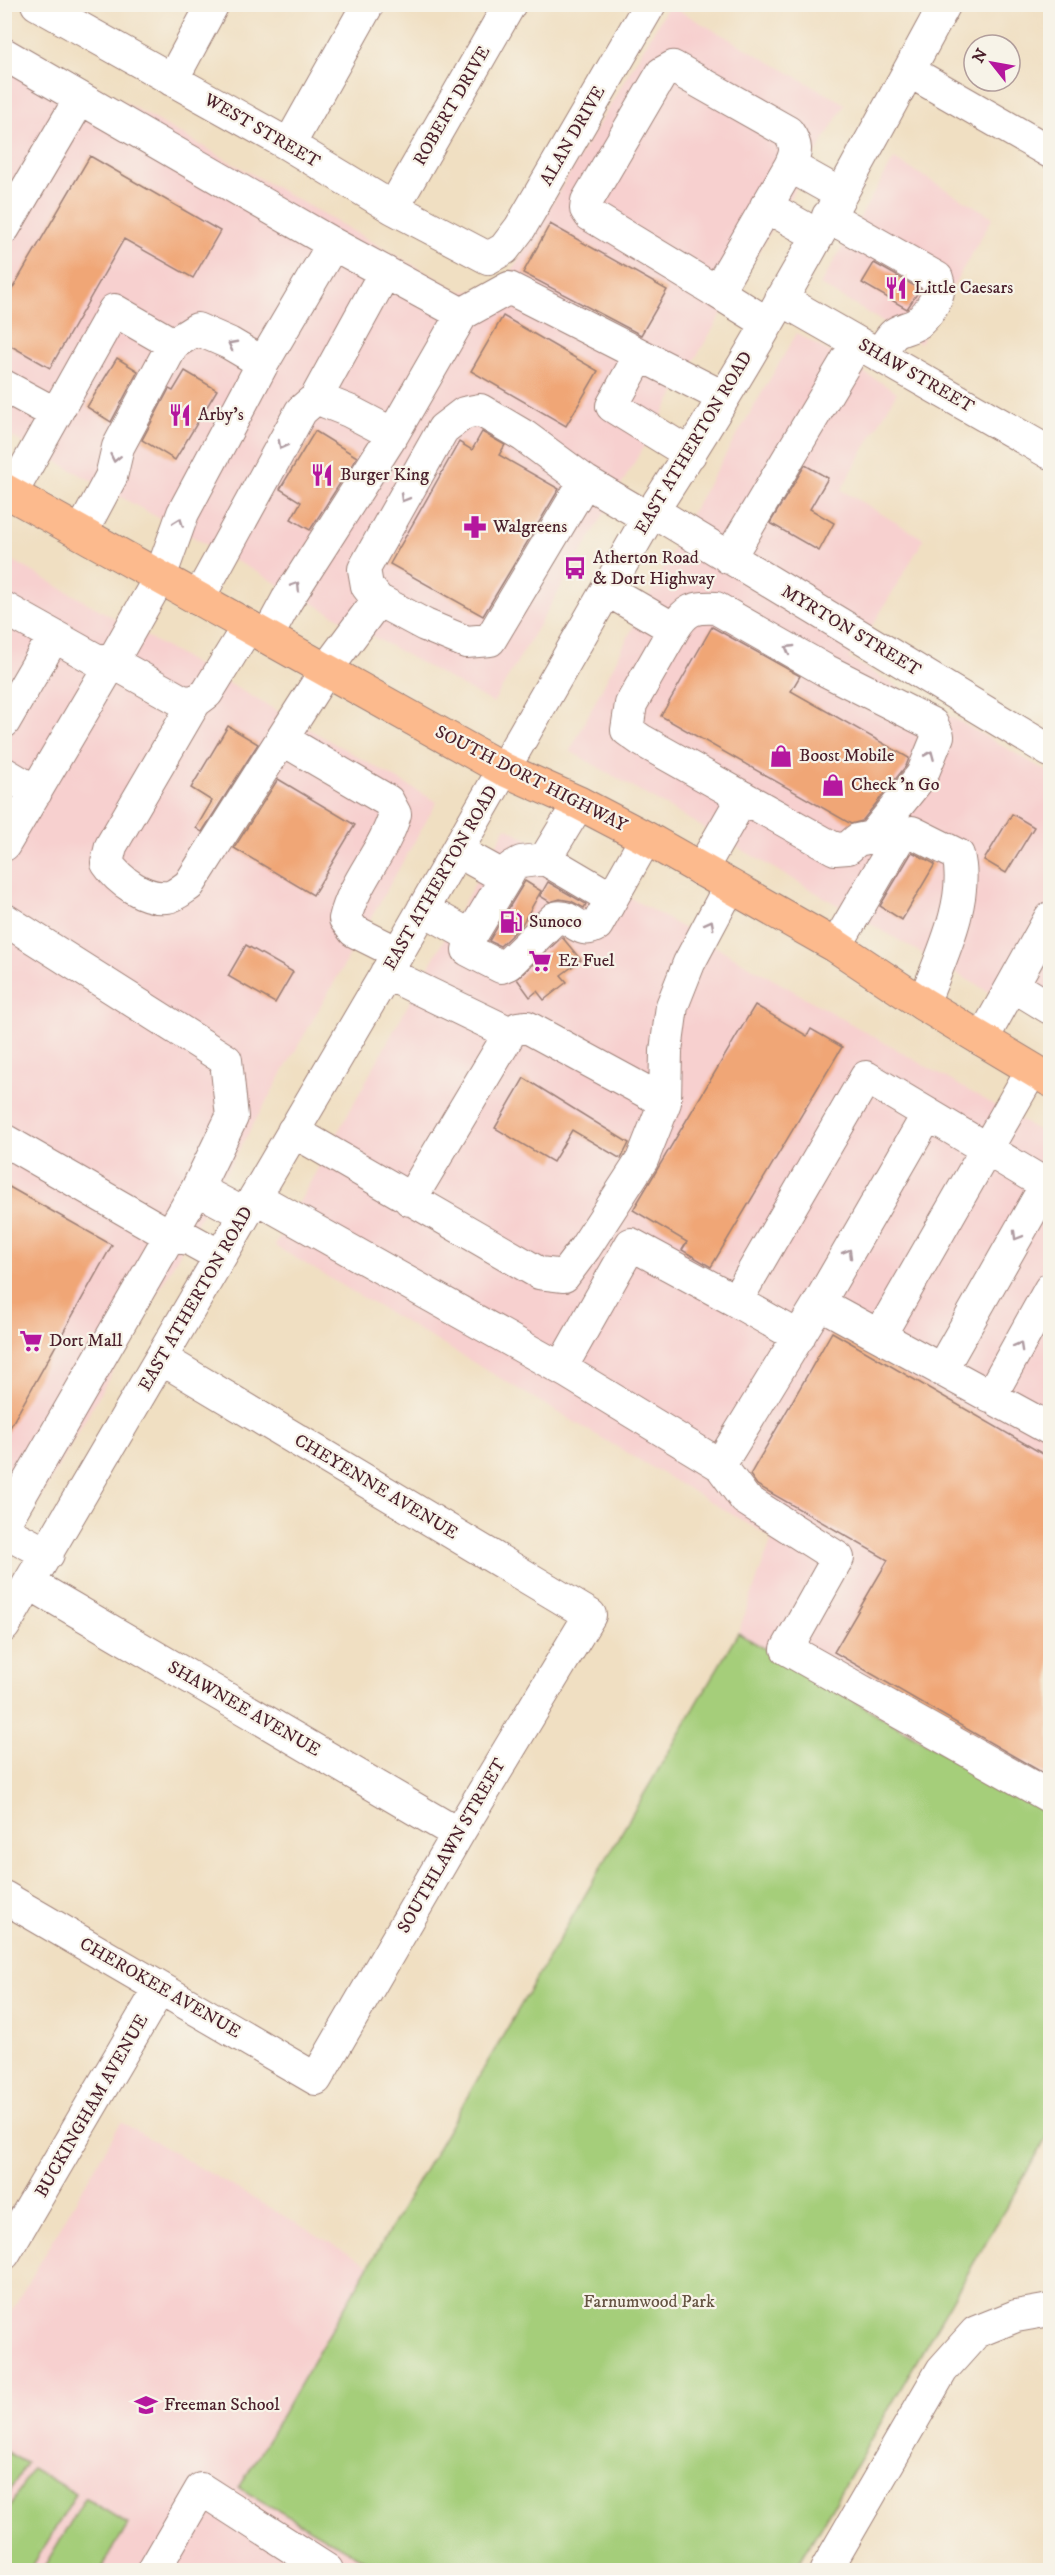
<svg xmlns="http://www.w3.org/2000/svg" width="1055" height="2575" font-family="'IM FELL DW Pica',serif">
<rect width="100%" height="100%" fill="#f7f3e8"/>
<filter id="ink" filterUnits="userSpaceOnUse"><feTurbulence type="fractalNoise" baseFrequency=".0167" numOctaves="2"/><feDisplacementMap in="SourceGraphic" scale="12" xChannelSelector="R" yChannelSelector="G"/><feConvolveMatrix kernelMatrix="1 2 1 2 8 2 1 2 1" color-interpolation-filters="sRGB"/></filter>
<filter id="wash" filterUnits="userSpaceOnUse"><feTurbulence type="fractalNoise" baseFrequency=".008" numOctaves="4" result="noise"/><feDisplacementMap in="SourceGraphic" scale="24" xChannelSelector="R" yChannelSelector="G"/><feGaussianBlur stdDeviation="1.35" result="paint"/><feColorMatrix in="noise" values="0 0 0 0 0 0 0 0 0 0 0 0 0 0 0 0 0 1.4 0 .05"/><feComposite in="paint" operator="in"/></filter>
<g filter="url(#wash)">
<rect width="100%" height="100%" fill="#f0dfc2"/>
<!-- built -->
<path fill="#f7d0cf" d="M669 5 845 104 493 703 5 433 4 34 459 291H500Z
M894 159 993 217 920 343 820 285Z
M797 333 897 392 841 490 924 539 873 625 848 658 1050 773V1027L570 751 689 517Z
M5 556 437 802 5 1560Z
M506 827 1050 1137V1815L738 1633 772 1538 275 1246Z
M121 2122 369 2265 239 2488 381 2570H5V2323Z"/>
<!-- green -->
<path fill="#a5ce7a" stroke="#787652" stroke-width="1.5" d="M738 1633 1050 1815V2132L795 2570H381L239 2488Z
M5 2451 26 2463 5 2500Z
M32 2468 76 2494 30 2570H14L5 2565V2516Z
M85 2498 128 2524 101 2570H42Z"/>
<g id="blocks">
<!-- building -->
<path fill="#f0a676" d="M90 156 220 231 193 278 124 239 50 368 4 342V303Z
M550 224 667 290 641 335 523 273Z
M874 263 920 289 907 309 862 283Z
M503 316 598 371 566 426 471 371Z
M117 358 138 371 111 422 87 407Z
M185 371 217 390 175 460 142 440 169 389 173 391Z
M315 431 357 457 310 530 291 519 301 502 280 489Z
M482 432 505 445 499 455 559 489 483 616 390 564 459 442 472 450Z
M805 465 828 478 810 509 834 523 819 551 770 523Z
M712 627 800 676 791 691 909 758 906 766 862 821 851 824 661 716Z
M228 726 258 744 202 832 196 828 212 801 191 788Z
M278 779 355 825 313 895 234 848Z
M1012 814 1034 827 1006 873 984 860Z
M912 852 935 864 902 920 880 906Z
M525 881 541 891 521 926 500 946 489 941Z
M548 882 586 904 584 908 571 901 560 899 550 902 540 896Z
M562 937 581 960 561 975 567 982 544 1000 537 991 530 997 517 979Z
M246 945 293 972 275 1003 228 976Z
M755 1005 807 1036 811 1029 842 1047 711 1267 682 1250 687 1242 633 1210Z
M524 1078 629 1143 621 1159 572 1130 553 1162 495 1128Z
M4 1184 112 1245 4 1438Z
M832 1332 1050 1458V1777L834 1652 888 1560 757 1485 750 1475Z"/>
</g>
</g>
<g filter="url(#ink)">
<use href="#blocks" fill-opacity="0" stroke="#9d7f76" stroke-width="1.5"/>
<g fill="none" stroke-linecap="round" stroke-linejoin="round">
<!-- minor casing -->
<g stroke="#9d7f76" stroke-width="34">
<path id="minor" d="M37 4 289 145 393 208 488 258 504 249 520 228 650 4
M4 54 333 244 462 314 509 288 723 397
M909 71 1050 152
M172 80 213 4
M289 145 368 4
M766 206 817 235
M393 208 510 4
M828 216 937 278C943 293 930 312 918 323 911 328 899 329 893 335 887 341 884 349 880 356
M4 228 80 99
M717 292 590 215 586 209 587 201 662 73 673 67 788 132C797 145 797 152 790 166
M781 299 1050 453
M767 323 717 292 790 166 840 194
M640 355 612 406 690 454
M263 363 333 244
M4 386 56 414
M316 398 349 411 393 434
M585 481 648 518
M11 494 114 310 173 344
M653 511 1050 751
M729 558 857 343
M607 590 674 629 631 704 627 730 641 740 835 849 848 848 857 840 872 837 922 775 938 736 932 724 825 670 716 608C694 607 686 609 674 629
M198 599 301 411 316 398 385 272
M4 608 95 659 112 662 160 577 183 513 263 363 229 343 197 329 173 344 118 447 111 477 81 533
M267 637 287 600 393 434 462 314
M195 702 111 846 107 863C119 881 145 900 168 897 175 896 183 889 189 885L326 670 378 600 425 625 466 642 490 640 585 481 524 436 480 410 464 413 443 429 364 569 367 586 378 600
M4 722 54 636
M282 739 388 801 395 814C384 852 354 881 345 919L354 931 398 953
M4 773 36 792
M4 845 112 662 182 701 195 702 207 693 248 626
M457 851 506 878
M545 859 579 803
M701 870 743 797
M611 898 545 859 521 862 512 867 506 878 471 936 468 950 501 967 508 964 555 918C573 913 578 937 597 925L646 838
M423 909 471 936
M4 919 226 1060 232 1117 197 1189
M836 946 899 838 912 832 958 855C970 901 939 961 923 1004
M386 973 510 1033
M1014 986 1050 1008
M982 1040 1050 918
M293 1131 539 1273 564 1276 585 1248 642 1160 665 1102 666 1051 672 1006 689 963 730 886
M4 1140 171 1236 189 1239 220 1256
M255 1197 569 1373 720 1465 819 1303 928 1114
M410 1200 510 1033 518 1028 527 1027 665 1102
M819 1303 1050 1429
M880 1335 1032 1070
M799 1337 736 1301 866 1077 1050 1187
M561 1368 631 1244 736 1301
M941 1370 1046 1185
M990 1397 1050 1289
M720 1465 745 1499 838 1558 787 1649 1050 1797
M4 1524 197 1189 244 1214
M4 1531 48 1554
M29 1583 458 1834
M4 1626 398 953 648 518C756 353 851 178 945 4
M4 1897 316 2079 458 1834 590 1615 162 1359
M4 2254 160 1988
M154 2570 201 2489 327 2570
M826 2570 942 2370 976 2332 1016 2316 1050 2310"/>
</g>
<!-- major casing -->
<g stroke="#9d7f76" stroke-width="35">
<path id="major" d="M4 490 503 769 579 803 646 838 836 946 923 1004 1050 1080"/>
</g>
<!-- minor -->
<use href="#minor" stroke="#fff" stroke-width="32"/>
<!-- major -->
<use href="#major" stroke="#fcba8d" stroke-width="33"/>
</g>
<!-- one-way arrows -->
<defs><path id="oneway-chevron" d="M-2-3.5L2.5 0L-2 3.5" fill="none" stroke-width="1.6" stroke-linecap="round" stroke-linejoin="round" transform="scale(1.5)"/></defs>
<g stroke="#ae9aa0">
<use href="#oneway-chevron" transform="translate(232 345) rotate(-152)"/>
<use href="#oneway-chevron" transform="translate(282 445) rotate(118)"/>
<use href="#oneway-chevron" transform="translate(115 458) rotate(102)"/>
<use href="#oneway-chevron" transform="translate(404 498) rotate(120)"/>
<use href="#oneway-chevron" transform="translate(179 522) rotate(-70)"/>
<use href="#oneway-chevron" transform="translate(296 586) rotate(-57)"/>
<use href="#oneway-chevron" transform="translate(789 649) rotate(-150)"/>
<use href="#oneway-chevron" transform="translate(930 755) rotate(-67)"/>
<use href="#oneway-chevron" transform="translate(710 924) rotate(-62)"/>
<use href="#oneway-chevron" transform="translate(1017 1236) rotate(120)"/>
<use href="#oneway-chevron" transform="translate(848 1253) rotate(-60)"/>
<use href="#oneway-chevron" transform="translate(1019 1346) rotate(-61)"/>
</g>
</g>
<!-- icons -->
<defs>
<g id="restaurant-bare" transform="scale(1.8)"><path d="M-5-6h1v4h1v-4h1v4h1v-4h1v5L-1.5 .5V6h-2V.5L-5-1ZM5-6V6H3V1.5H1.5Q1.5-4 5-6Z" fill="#b5179e" stroke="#f7f3e8" stroke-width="2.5" paint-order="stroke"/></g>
<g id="pharmacy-bare" transform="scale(1.8)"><path d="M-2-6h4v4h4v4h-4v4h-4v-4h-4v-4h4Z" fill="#b5179e" stroke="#f7f3e8" stroke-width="2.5" paint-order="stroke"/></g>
<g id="bus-bare" transform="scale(1.8)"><path d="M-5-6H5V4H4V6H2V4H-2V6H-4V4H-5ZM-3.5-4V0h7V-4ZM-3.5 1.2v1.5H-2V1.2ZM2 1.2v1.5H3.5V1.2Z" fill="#b5179e" stroke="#f7f3e8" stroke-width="2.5" paint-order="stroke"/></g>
<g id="shop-bare" transform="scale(1.8)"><path d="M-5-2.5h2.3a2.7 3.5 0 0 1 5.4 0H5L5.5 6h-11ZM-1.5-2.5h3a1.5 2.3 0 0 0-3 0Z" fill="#b5179e" stroke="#f7f3e8" stroke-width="2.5" paint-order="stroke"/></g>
<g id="fuel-bare" transform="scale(1.8)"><path d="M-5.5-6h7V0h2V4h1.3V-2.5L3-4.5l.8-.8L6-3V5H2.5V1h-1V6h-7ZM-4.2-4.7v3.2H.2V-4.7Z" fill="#b5179e" stroke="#f7f3e8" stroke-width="2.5" paint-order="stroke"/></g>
<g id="supermarket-bare" transform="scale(1.8)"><path d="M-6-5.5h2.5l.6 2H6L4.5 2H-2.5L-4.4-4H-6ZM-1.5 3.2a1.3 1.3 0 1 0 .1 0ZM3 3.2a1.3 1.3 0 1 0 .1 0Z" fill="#b5179e" stroke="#f7f3e8" stroke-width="2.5" paint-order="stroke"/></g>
<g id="school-bare" transform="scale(1.8)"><path d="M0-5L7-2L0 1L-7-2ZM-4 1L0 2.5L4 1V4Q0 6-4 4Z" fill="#b5179e" stroke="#f7f3e8" stroke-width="2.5" paint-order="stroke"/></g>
</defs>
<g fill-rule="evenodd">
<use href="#restaurant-bare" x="896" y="288"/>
<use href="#restaurant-bare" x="180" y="415"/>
<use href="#restaurant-bare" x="322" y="475"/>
<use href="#pharmacy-bare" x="475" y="527"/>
<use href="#bus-bare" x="575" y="568"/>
<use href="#shop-bare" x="781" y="756"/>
<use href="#shop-bare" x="833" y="785"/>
<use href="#fuel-bare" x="511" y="922"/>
<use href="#supermarket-bare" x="540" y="961"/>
<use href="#supermarket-bare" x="31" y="1341"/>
<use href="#school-bare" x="146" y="2405"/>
</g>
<g text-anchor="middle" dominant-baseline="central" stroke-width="4.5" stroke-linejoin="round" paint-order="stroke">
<!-- street labels -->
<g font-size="18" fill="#4a1f2b" stroke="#f7f3e8">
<text transform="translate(452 106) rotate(-60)">ROBERT DRIVE</text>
<text transform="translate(262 131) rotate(30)">WEST STREET</text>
<text transform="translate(573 136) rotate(-60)">ALAN DRIVE</text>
<text transform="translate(916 376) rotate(30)">SHAW STREET</text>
<text transform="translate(694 443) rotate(-59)">EAST ATHERTON ROAD</text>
<text transform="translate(851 631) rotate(31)">MYRTON STREET</text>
<text transform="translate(531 779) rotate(27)">SOUTH DORT HIGHWAY</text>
<text transform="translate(441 878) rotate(-60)">EAST ATHERTON ROAD</text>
<text transform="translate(196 1299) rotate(-60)">EAST ATHERTON ROAD</text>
<text transform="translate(376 1487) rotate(31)">CHEYENNE AVENUE</text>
<text transform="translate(244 1709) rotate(30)">SHAWNEE AVENUE</text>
<text transform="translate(452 1846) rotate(-60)">SOUTHLAWN STREET</text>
<text transform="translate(160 1988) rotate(30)">CHEROKEE AVENUE</text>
<text transform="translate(92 2106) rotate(-60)">BUCKINGHAM AVENUE</text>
</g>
<!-- poi labels -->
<g font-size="18" fill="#4a1f2b" stroke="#f7f3e8" text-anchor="start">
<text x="914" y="288">Little Caesars</text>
<text x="198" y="415">Arby's</text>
<text x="340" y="475">Burger King</text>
<text x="493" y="527">Walgreens</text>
<text x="593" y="558">Atherton Road<tspan x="593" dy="21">&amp; Dort Highway</tspan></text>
<text x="799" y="756">Boost Mobile</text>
<text x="851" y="785">Check 'n Go</text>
<text x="529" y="922">Sunoco</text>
<text x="558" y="961">Ez Fuel</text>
<text x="49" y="1341">Dort Mall</text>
<text x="164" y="2405">Freeman School</text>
</g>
<!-- park labels -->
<g font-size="18" fill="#655443" stroke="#f7f3e8">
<text x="649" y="2302">Farnumwood Park</text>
</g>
</g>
<!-- margin -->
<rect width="1055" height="2575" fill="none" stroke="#f7f3e8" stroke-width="24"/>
<!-- north arrow -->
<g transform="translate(992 63) rotate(301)"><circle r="28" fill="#f7f3e8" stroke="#b29e9c" stroke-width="1.5"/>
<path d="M0-4.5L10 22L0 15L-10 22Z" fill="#b5179e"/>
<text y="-9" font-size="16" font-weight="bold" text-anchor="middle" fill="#4a1f2b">N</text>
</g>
</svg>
